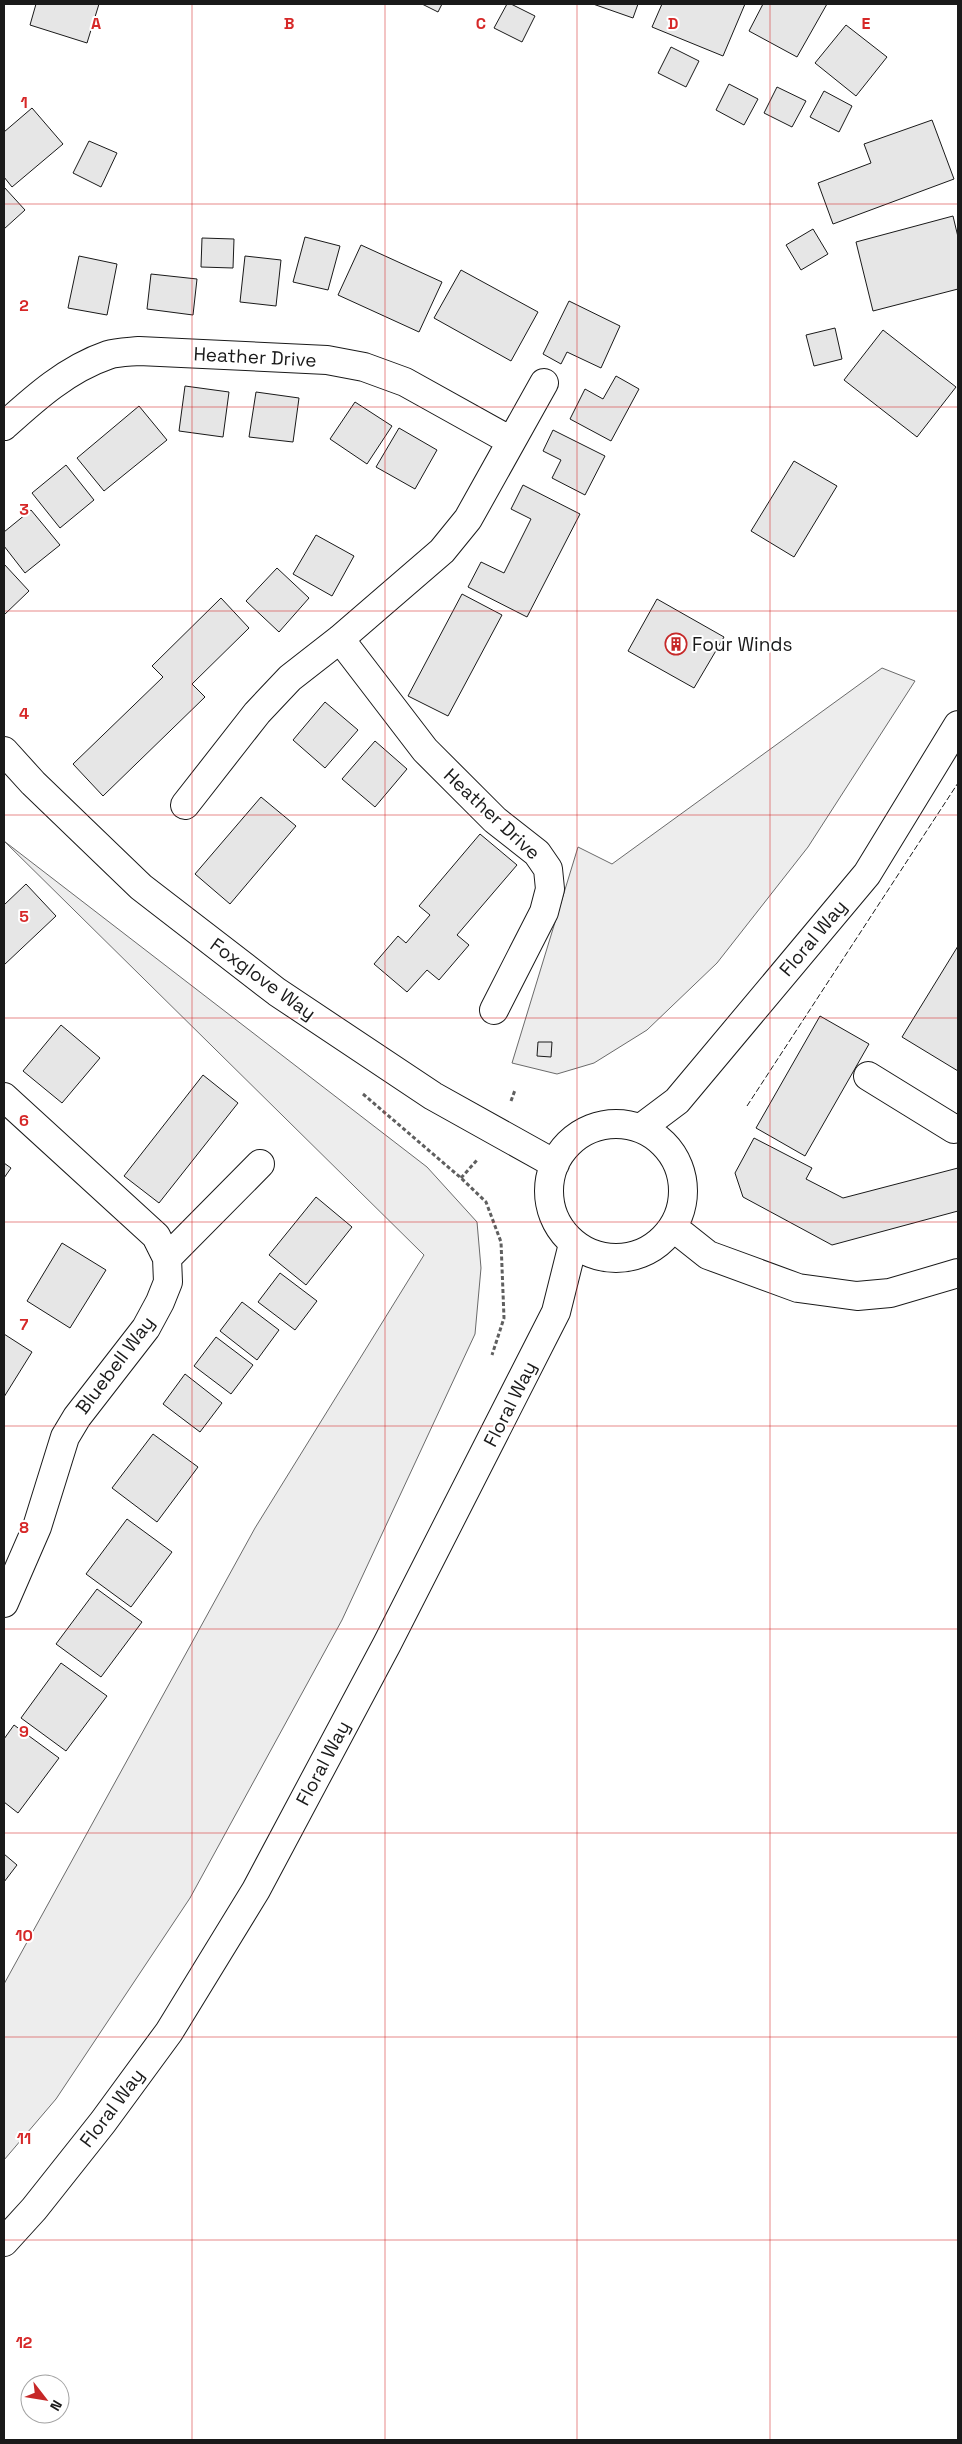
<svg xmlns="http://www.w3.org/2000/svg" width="962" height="2444" font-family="'Space Grotesk',sans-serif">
<rect width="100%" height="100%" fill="#fff"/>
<!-- built -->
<path fill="#ededed" stroke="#6a6a6a" d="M882 668 915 681 808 847 717 963 647 1030 594 1063 557 1074 512 1063 578 847 612 864Z
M4 841 427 1167 477 1222 481 1268 475 1334 342 1620 190 1898 56 2099 4 2160V1984L255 1528 424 1255Z"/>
<!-- building -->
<path fill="#e6e6e6" stroke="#1a1a1a" d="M36 4H99L87 43 30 25Z
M422 4H442L438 12Z
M507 4H511L535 16 522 42 494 28Z
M593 4H638L633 18Z
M662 4H745L723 56 652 27Z
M763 4H827L797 57 749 31Z
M846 25 887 57 856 96 815 63Z
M671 47 699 61 686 87 658 73Z
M729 84 758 99 744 125 716 110Z
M777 87 806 101 792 127 764 113Z
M824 91 852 106 839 132 810 117Z
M32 108 63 144 12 187 4 177V132Z
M932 120 954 179 833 224 818 183 871 163 864 144Z
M89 141 117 153 101 187 73 173Z
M4 187 25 210 4 229Z
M953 216 958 237V289L873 311 856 242Z
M813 229 828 254 801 270 786 245Z
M305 237 340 246 328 290 293 282Z
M202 238 234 239 233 268 201 267Z
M361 245 442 282 419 332 338 295Z
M79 256 117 264 107 315 68 308Z
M245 256 281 260 276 306 240 302Z
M461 270 538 312 511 361 434 318Z
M151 274 197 279 193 315 147 309Z
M569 301 620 326 601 368 567 352 561 364 543 354Z
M835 328 842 359 814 366 806 335Z
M883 330 956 387 917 437 844 380Z
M616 376 639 389 611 441 570 419 585 389 603 399Z
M185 386 229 392 223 437 179 431Z
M256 392 299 398 293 442 249 437Z
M355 402 392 426 367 464 330 439Z
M139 406 167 440 104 491 77 458Z
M399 428 437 450 415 489 376 467Z
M553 430 605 456 585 495 552 478 561 460 543 451Z
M794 461 837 486 794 557 751 531Z
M66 465 94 500 60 528 32 493Z
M523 485 580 514 527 617 468 587 481 562 504 573 531 519 511 509Z
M31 510 60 545 25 573 4 546V532Z
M316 535 354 556 332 596 293 574Z
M4 564 29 591 4 615Z
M277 568 309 598 279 632 246 601Z
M462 594 502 615 448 716 408 696Z
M221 598 249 628 192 684 205 697 103 796 73 764 163 677 152 666Z
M657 599 724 637 694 688 628 651Z
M325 702 358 730 325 768 293 740Z
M375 741 407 769 375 807 342 779Z
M261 797 296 826 230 904 195 874Z
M480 834 517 865 457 935 469 945 439 980 427 970 407 992 374 964 398 936 406 943 430 915 419 906Z
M26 884 56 916 4 965V905Z
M958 946V1071L902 1037Z
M820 1016 869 1044 805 1156 756 1128Z
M61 1025 100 1058 62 1103 23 1071Z
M538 1042H552L551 1057 537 1056Z
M203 1075 238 1103 159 1203 124 1176Z
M754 1138 812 1168 806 1179 843 1198 958 1168V1211L832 1245 743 1197 735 1173Z
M4 1163 11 1168 4 1178Z
M316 1197 352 1227 306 1285 269 1255Z
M62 1243 106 1270 70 1328 27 1301Z
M280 1273 317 1301 295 1330 258 1302Z
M242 1302 279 1330 257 1360 220 1331Z
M4 1334 32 1352 4 1397Z
M216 1337 253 1365 231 1394 194 1366Z
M185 1374 222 1403 200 1432 163 1404Z
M153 1434 198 1467 157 1522 112 1488Z
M127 1519 172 1552 131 1607 86 1574Z
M97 1589 142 1622 101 1677 56 1644Z
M61 1663 107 1696 66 1751 21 1718Z
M14 1725 59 1758 18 1813 4 1802V1739Z
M4 1854 17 1865 4 1882Z"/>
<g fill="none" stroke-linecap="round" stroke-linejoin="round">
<!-- minor casing -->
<g stroke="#1a1a1a" stroke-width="30">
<path id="minor" d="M4 426C35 398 67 369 108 355 117 352 129 352 139 351L327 360 364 367 405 382 511 441
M340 639 425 750 495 820 537 853 548 869 550 889 544 912 494 1010
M4 751 33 783 141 887 277 992 433 1096 555 1164
M185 805 257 713 290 678 340 639 442 551 468 519 544 383
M868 1076 954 1129 958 1128
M4 1097 156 1236 167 1258 168 1282 160 1302 146 1328 77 1417 65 1437 37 1527 4 1603
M549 1191a67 67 0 1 1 134 0a67 67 0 1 1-134 0Z
M641 1128 677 1101 867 874 958 725
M674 1228 708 1255 798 1288 857 1296 890 1293 958 1273
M167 1258 260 1164
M4 2242 34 2209 103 2122 169 2032 256 1890 387 1644 556 1312 573 1244"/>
</g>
<!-- path -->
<path stroke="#5f5f5f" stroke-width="3" stroke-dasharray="4 2.5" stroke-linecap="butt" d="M363 1094 461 1178 486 1202 501 1242 504 1318 492 1355
M511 1101 515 1090
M461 1178 477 1160"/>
<!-- minor -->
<use href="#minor" stroke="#fff" stroke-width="28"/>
<!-- fence -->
<path stroke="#1a1a1a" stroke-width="1" stroke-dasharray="6 2.5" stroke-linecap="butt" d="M747 1106 958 783"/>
</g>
<!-- grid -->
<path fill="none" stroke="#d62828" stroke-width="1" stroke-opacity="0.55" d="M192 4V2440M385 4V2440M577 4V2440M770 4V2440M4 204H958M4 407H958M4 611H958M4 815H958M4 1018H958M4 1222H958M4 1426H958M4 1629H958M4 1833H958M4 2037H958M4 2240H958"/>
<!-- icons -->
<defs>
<g id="building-ring" transform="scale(1.125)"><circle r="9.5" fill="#fff" stroke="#c62828" stroke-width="1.5"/><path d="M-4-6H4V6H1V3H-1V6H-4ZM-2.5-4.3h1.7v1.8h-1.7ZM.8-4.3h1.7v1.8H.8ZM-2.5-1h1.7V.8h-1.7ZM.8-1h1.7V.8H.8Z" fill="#c62828"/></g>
</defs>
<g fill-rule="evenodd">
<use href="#building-ring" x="676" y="644"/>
</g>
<g text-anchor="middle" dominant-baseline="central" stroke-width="4" stroke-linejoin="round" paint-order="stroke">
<!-- street labels -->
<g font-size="19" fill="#1a1a1a" stroke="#fff">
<text transform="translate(255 357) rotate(3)">Heather Drive</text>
<text transform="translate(492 814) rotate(43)">Heather Drive</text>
<text transform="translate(813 938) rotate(-50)">Floral Way</text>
<text transform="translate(263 979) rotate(36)">Foxglove Way</text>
<text transform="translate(115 1365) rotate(-53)">Bluebell Way</text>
<text transform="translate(510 1404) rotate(-63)">Floral Way</text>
<text transform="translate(323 1763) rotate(-62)">Floral Way</text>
<text transform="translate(112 2108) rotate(-53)">Floral Way</text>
</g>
<!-- poi labels -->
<g font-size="19" fill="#1a1a1a" stroke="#fff" text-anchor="start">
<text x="692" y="644">Four Winds</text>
</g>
</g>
<g font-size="16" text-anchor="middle" font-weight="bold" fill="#d62828" stroke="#fff" stroke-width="4" stroke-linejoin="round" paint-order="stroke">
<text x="96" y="29">A</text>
<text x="289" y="29">B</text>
<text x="481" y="29">C</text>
<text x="673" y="29">D</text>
<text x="866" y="29">E</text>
<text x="24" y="108">1</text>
<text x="24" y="311">2</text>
<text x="24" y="515">3</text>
<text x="24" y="719">4</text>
<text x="24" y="922">5</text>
<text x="24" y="1126">6</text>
<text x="24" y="1330">7</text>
<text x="24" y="1533">8</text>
<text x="24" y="1737">9</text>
<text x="24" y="1941">10</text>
<text x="24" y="2144">11</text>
<text x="24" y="2348">12</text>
</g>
<!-- border -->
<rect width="962" height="2444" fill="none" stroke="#1a1a1a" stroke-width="10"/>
<!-- north arrow -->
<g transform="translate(45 2399) rotate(121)"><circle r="24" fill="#ffffff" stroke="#a3a3a3"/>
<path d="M0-4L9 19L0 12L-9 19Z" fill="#c62828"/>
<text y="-8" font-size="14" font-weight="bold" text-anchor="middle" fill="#1a1a1a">N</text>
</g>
</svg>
